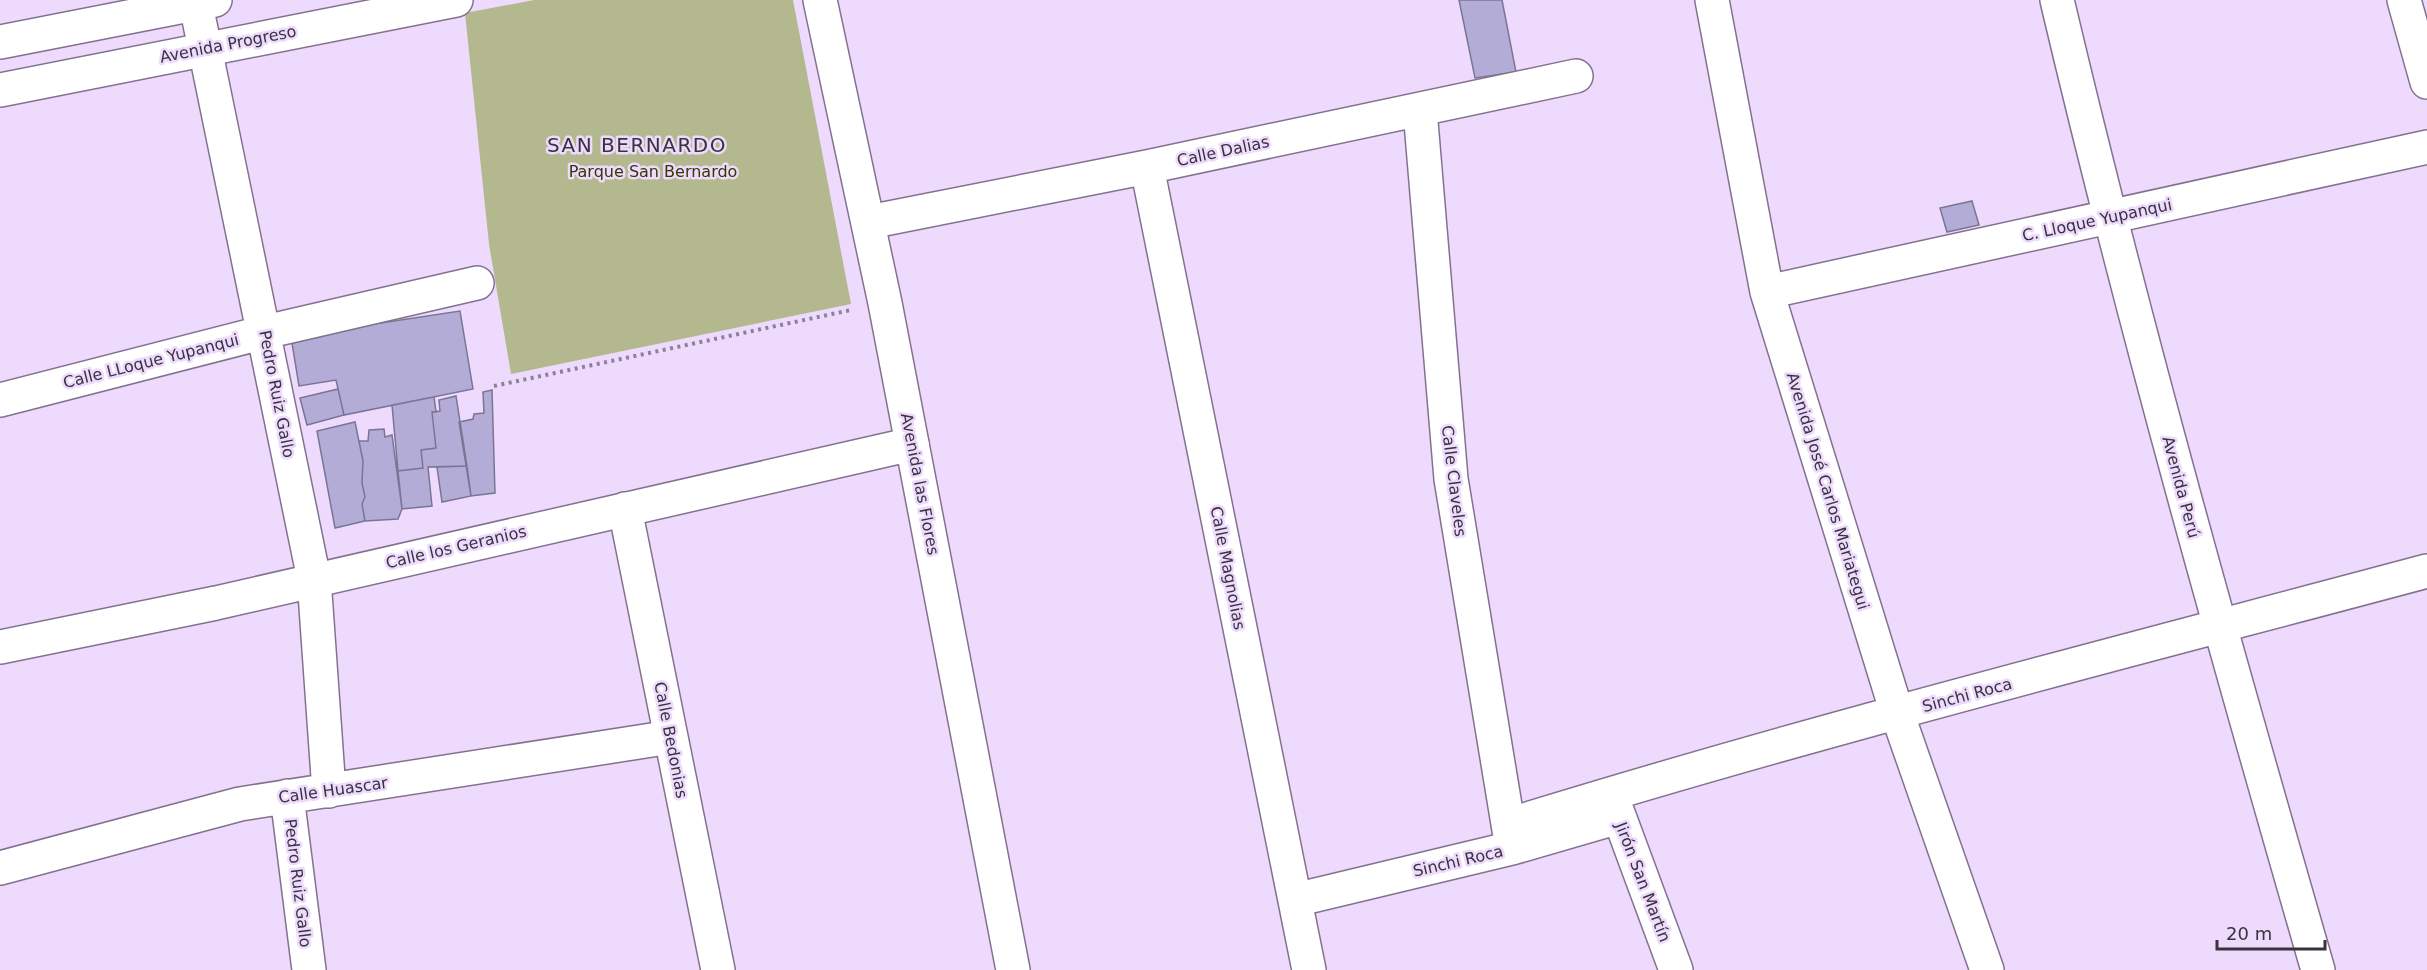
<svg xmlns="http://www.w3.org/2000/svg" width="2427" height="970" font-family="'DejaVu Sans',sans-serif">
<rect width="100%" height="100%" fill="#eddafc"/>
<!-- green -->
<path fill="#b3b88e" d="M534 0H793L851 304 511 374 489 244 465 13Z"/>
<!-- building -->
<path fill="#b2acd6" stroke="#7a7595" stroke-width="1.5" d="M1459 0H1502L1516 72 1475 78Z
M1972 201 1979 225 1947 232 1940 208Z
M460 311 473 389 344 415 336 380 299 386 292 343 374 324Z
M338 389 344 415 307 425 300 398Z
M492 390 495 493 471 496 459 422 473 419 474 414 484 413 483 392Z
M456 396 467 466 428 467 432 506 402 509 398 471 423 468 421 450 436 448 432 412 440 411 439 400Z
M434 397 436 412H432L436 448 421 450 423 468 398 471 392 405Z
M355 422 363 461 362 483 365 497 362 504 365 521 335 528 317 431Z
M384 429 385 437 392 435 402 509 398 519 365 521 362 504 365 497 362 483 363 461 359 441H368L369 430Z
M467 466 471 496 442 502 437 467Z"/>
<g fill="none" stroke-linecap="round" stroke-linejoin="round">
<!-- street casing -->
<g stroke="#83728f" stroke-width="36">
<path id="street" d="M195 0 314 579 329 791
M1712 0 1767 292 1897 713 1987 970
M2057 0C2134 326 2225 648 2318 970
M2404 0 2427 82
M1420 110 1451 479 1512 848
M1147 167 1309 970
M869 222 1147 167 1576 76
M1767 292 2427 147
M0 400 265 332 477 283
M625 509 718 970
M0 647 216 603 912 444
M287 796 309 970
M1612 797 1676 970
M1508 825C1812 731 2120 653 2427 571
M0 868 240 804 671 737
M1295 900 1512 848 1619 817"/>
</g>
<!-- secondary casing -->
<g stroke="#83728f" stroke-width="36">
<path id="secondary" d="M820 0 885 303 1013 970"/>
</g>
<!-- primary casing -->
<g stroke="#83728f" stroke-width="36">
<path id="primary" d="M0 42 215 0
M0 90 456 0"/>
</g>
<!-- path -->
<path stroke="#8d8097" stroke-width="4" stroke-dasharray="3 4.5" stroke-linecap="butt" d="M494 386 851 310"/>
<!-- street -->
<use href="#street" stroke="#fff" stroke-width="33"/>
<!-- secondary -->
<use href="#secondary" stroke="#fff" stroke-width="33"/>
<!-- primary -->
<use href="#primary" stroke="#fff" stroke-width="33"/>
</g>
<g text-anchor="middle" dominant-baseline="central" stroke-width="5" stroke-linejoin="round" paint-order="stroke">
<!-- street labels -->
<g font-size="16" fill="#39323f" stroke="#eddafc">
<text transform="translate(228 44) rotate(-11)">Avenida Progreso</text>
<text transform="translate(1223 151) rotate(-12)">Calle Dalias</text>
<text transform="translate(2097 220) rotate(-12)">C. Lloque Yupanqui</text>
<text transform="translate(151 361) rotate(-14)">Calle LLoque Yupanqui</text>
<text transform="translate(277 394) rotate(79)">Pedro Ruiz Gallo</text>
<text transform="translate(1454 481) rotate(83)">Calle Claveles</text>
<text transform="translate(920 484) rotate(79)">Avenida las Flores</text>
<text transform="translate(2181 487) rotate(75)">Avenida Perú</text>
<text transform="translate(1828 491) rotate(73)">Avenida José Carlos Mariategui</text>
<text transform="translate(456 547) rotate(-13)">Calle los Geranios</text>
<text transform="translate(1228 568) rotate(79)">Calle Magnolias</text>
<text transform="translate(1967 695) rotate(-15)">Sinchi Roca</text>
<text transform="translate(671 740) rotate(79)">Calle Bedonias</text>
<text transform="translate(333 790) rotate(-8)">Calle Huascar</text>
<text transform="translate(1458 861) rotate(-13)">Sinchi Roca</text>
<text transform="translate(1643 882) rotate(69)">Jirón San Martín</text>
<text transform="translate(298 883) rotate(83)">Pedro Ruiz Gallo</text>
</g>
<!-- park labels -->
<g font-size="16" fill="#353801" stroke="#eddafc">
<text x="653" y="171">Parque San Bernardo</text>
</g>
<!-- quarter labels -->
<g font-size="20" letter-spacing="1.5" fill="#39323f" stroke="#eddafc">
<text x="637" y="145">SAN BERNARDO</text>
</g>
</g>
<!-- scale -->
<path d="M2217 940v9h108v-9" fill="none" stroke="#39323f" stroke-width="3"/>
<text x="2226" y="940" font-size="18" fill="#39323f" stroke="#eddafc" stroke-width="4.5" paint-order="stroke">20 m</text>
</svg>
